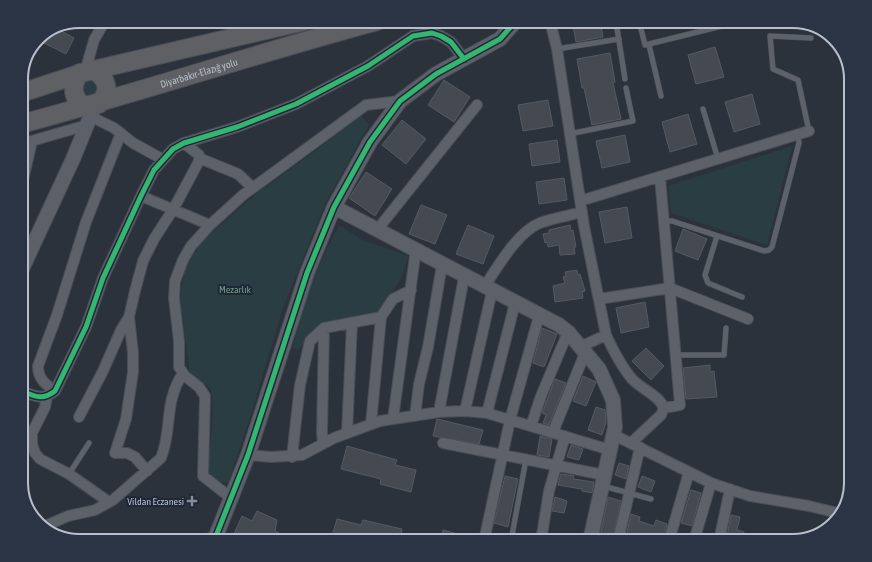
<svg xmlns="http://www.w3.org/2000/svg" width="872" height="562" font-family="'Asap Condensed',sans-serif">
<rect width="100%" height="100%" fill="#2c323c"/>
<!-- green -->
<path fill="#293d43" d="M85 78 97 81 98 90 94 95 85 96 80 86Z
M359 114 369 125 326 202 283 308 249 421 228 483 217 481 206 470C209 456 217 401 210 389 206 384 195 378 190 374L180 298 184 272 200 243 257 193 318 149Z
M792 146 767 245 671 213 668 186Z
M339 225 362 240 409 256 400 280 380 313 363 314 351 320 321 324 313 330 298 350 293 348C300 305 319 263 339 225Z"/>
<!-- building -->
<path fill="#454a52" stroke="#545a63" d="M572 21H600L603 37 576 42Z
M58 29 74 38 66 54 40 41 43 36Z
M715 47 724 77 696 84 688 55Z
M610 53 615 82 613 83 621 119 592 125 584 88H582L577 59Z
M444 80 470 97 454 122 428 105Z
M752 94 760 124 734 132 725 102Z
M548 100 553 126 523 131 518 105Z
M688 114 697 144 670 152 662 122Z
M402 120 426 139 406 164 382 145Z
M625 135 630 162 602 168 596 141Z
M557 140 560 162 532 166 529 144Z
M366 172 392 189 375 216 349 198Z
M564 178 567 200 539 204 536 182Z
M421 205 447 215 435 244 409 234Z
M627 207 632 238 605 243 599 212Z
M468 225 494 236 483 264 456 254Z
M570 225 571 231 573 230 576 247H574L575 254 560 255 559 245 548 247 547 242 545 243 543 234 549 233V230Z
M683 229 707 239 698 260 675 251Z
M577 270 578 275 580 274 585 291 582 292 583 298 555 302 553 286 565 283 563 277 566 276 565 272Z
M645 302 649 327 621 333 616 308Z
M542 328 557 334 544 367 533 363Z
M646 348 664 366 651 380 632 361Z
M710 365V372L714 371 717 397 686 399 683 368Z
M583 376 596 382 586 406 573 401Z
M555 379 566 383 549 425 543 423 546 415 542 413Z
M596 407 605 410 606 422 602 435 588 430Z
M437 419 483 430 479 444 433 436Z
M540 436 552 439 549 457 537 455Z
M571 445 583 449 579 460 567 457Z
M347 446 397 460 395 465 416 470 411 492 380 484 381 479 341 469Z
M619 463 629 466 626 479 615 475Z
M561 474 574 476 573 479 594 482 592 493 582 491V489L558 485Z
M505 476 518 479 508 527 494 523Z
M642 476 655 481 651 492 638 487Z
M691 490 701 493 692 526 681 523Z
M555 497 567 501 564 513 552 511Z
M608 497 621 501 612 541H599Z
M257 511 277 520 275 531 279 533 275 541H244L245 539 234 534 242 516 252 521Z
M631 514 640 517 639 521 654 526 656 520 667 524 663 541H652V539L640 534 638 541H625Z
M731 515 740 517 737 530 744 532 742 541H726Z
M337 519 361 525 363 520 402 529 400 541H339L331 539Z
M443 530 476 539V541H440Z"/>
<g fill="none" stroke-linecap="round" stroke-linejoin="round">
<!-- lane casing -->
<g stroke="#494d55" stroke-width="6">
<path id="lane" d="M639 21 645 45 730 24
M616 22 625 79
M649 45 661 96
M557 49 619 39
M703 109 718 159
M809 131 798 80 773 69 770 36 811 38
M569 134 633 121 626 88
M664 221H672L764 251 769 250 772 247 799 143 798 135
M717 236 705 275 708 283 742 297
M675 355H724L726 328
M69 474 89 443
M603 486 651 499
M511 541 526 459"/>
</g>
<!-- street casing -->
<g stroke="#494d55" stroke-width="12">
<path id="street" d="M550 21 557 49 584 226 606 335C613 350 621 366 632 379 641 389 659 395 664 408L661 415 631 443
M85 72 94 40 105 21
M90 116 114 128 133 143 162 159
M21 144 87 125
M199 158 238 174 253 188
M660 177 680 405 664 408
M21 189 32 141
M141 196 210 225
M580 201 809 131
M377 230 477 105
M21 241 33 245
M484 287C498 267 517 232 540 223 553 218 568 216 582 212
M599 299 670 288 748 319
M580 347 606 335
M21 391C35 396 42 401 55 391L86 327 103 278 141 196 154 170 173 149 184 143 237 127 296 104 368 66 413 36 432 33 441 36 451 42 464 59
M55 391C45 384 38 379 38 366L57 315 86 222 121 133
M47 397 45 407 32 433V444L35 453 40 459 69 474 109 502
M465 411 492 291
M439 412 464 277
M487 413 515 303
M415 416 419 384 428 347 442 265
M79 417 103 371 121 330 129 317
M393 419 415 256
M371 424 381 317
M531 426 541 396 568 332
M553 432 585 353
M347 433 352 323
M614 435 711 483 750 496 809 506 842 514
M323 443 322 433 324 328
M443 443 604 475
M248 455 271 457 302 455 334 438 380 421 439 412 465 411 487 413 610 450
M292 457 300 385 310 341 324 328 381 317 393 299 411 290
M147 471 135 457 127 453H115L126 419 133 372V353L129 317 135 291 143 261 154 239 174 208 199 161V155L184 143
M231 498 203 476 205 396 199 387 185 376 179 367V341L174 298 175 281 183 260 191 246 210 225 243 195 366 105 400 101
M43 527 68 516 95 510 113 500 161 458C173 428 163 404 183 373
M197 541 215 537
M484 541 510 420 539 316
M541 541 549 491 565 436
M618 541 640 447
M669 541 689 472
M694 541 711 483
M719 541 730 489"/>
</g>
<!-- secondary casing -->
<g stroke="#494d55" stroke-width="16">
<path id="secondary" d="M334 207 559 325 568 332 599 369 613 400 615 427 590 541
M21 271 73 159 95 105
M214 541 248 455 307 273 334 207 370 142 400 101 436 74 500 39 516 21"/>
</g>
<!-- highway casing -->
<g stroke="#494e57" stroke-width="20">
<g id="highway">
<path d="M93 70C108 79 111 90 99 104"/>
<path d="M80 73C70 86 72 100 87 107"/>
<path d="M21 93 85 72 305 21"/>
<path id="s1" d="M21 124C141 92 258 53 377 21"/>
</g>
</g>
<!-- lane -->
<use href="#lane" stroke="#5d616a" stroke-width="5"/>
<!-- street -->
<use href="#street" stroke="#5d616a" stroke-width="10"/>
<!-- secondary -->
<use href="#secondary" stroke="#5c6068" stroke-width="14"/>
<!-- highway -->
<use href="#highway" stroke="#5e6063" stroke-width="18"/>
<!-- cycleway casing -->
<g stroke="#1f2838" stroke-width="8">
<path id="cycleway" d="M21 391C35 396 42 401 55 391L86 327 103 278 141 196 154 170 173 149 184 143 237 127 296 104 368 66 413 36 432 33 441 36 451 42 464 59
M214 541 248 455 307 273 334 207 370 142 400 101 436 74 500 39 516 21"/>
</g>
<!-- cycleway -->
<use href="#cycleway" stroke="#33b770" stroke-width="5"/>
</g>
<!-- markers -->
<path fill="#868d9a" stroke="#1f2838" stroke-width="1.5" d="M190 495h4v4h4v4h-4v4h-4v-4h-4v-4h4z"/>
<g text-anchor="middle" dominant-baseline="central" stroke-width="4" stroke-linejoin="round" paint-order="stroke">
<!-- street labels -->
<g font-size="10" fill="#b7becc" stroke="#1f2838">
<text stroke="none"><textPath href="#s1" startOffset="185">Diyarbakır-Elazığ yolu</textPath></text>
</g>
<!-- park labels -->
<g font-size="10" fill="#6d9e7c" stroke="#1f2838">
<text x="235" y="289">Mezarlık</text>
</g>
<!-- poi labels -->
<g font-size="10" fill="#b7becc" stroke="#1f2838" text-anchor="end">
<text x="184" y="501">Vildan Eczanesi</text>
</g>
</g>
<!-- crop -->
<path d="M0 0H872V562H0ZM79 28H793A51 51 0 0 1 844 79V483A51 51 0 0 1 793 534H79A51 51 0 0 1 28 483V79A51 51 0 0 1 79 28Z" fill="#2b3444" fill-rule="evenodd"/>
<path fill="none" stroke="#b7becc" stroke-width="2" d="M79 28H793A51 51 0 0 1 844 79V483A51 51 0 0 1 793 534H79A51 51 0 0 1 28 483V79A51 51 0 0 1 79 28Z"/>
</svg>
